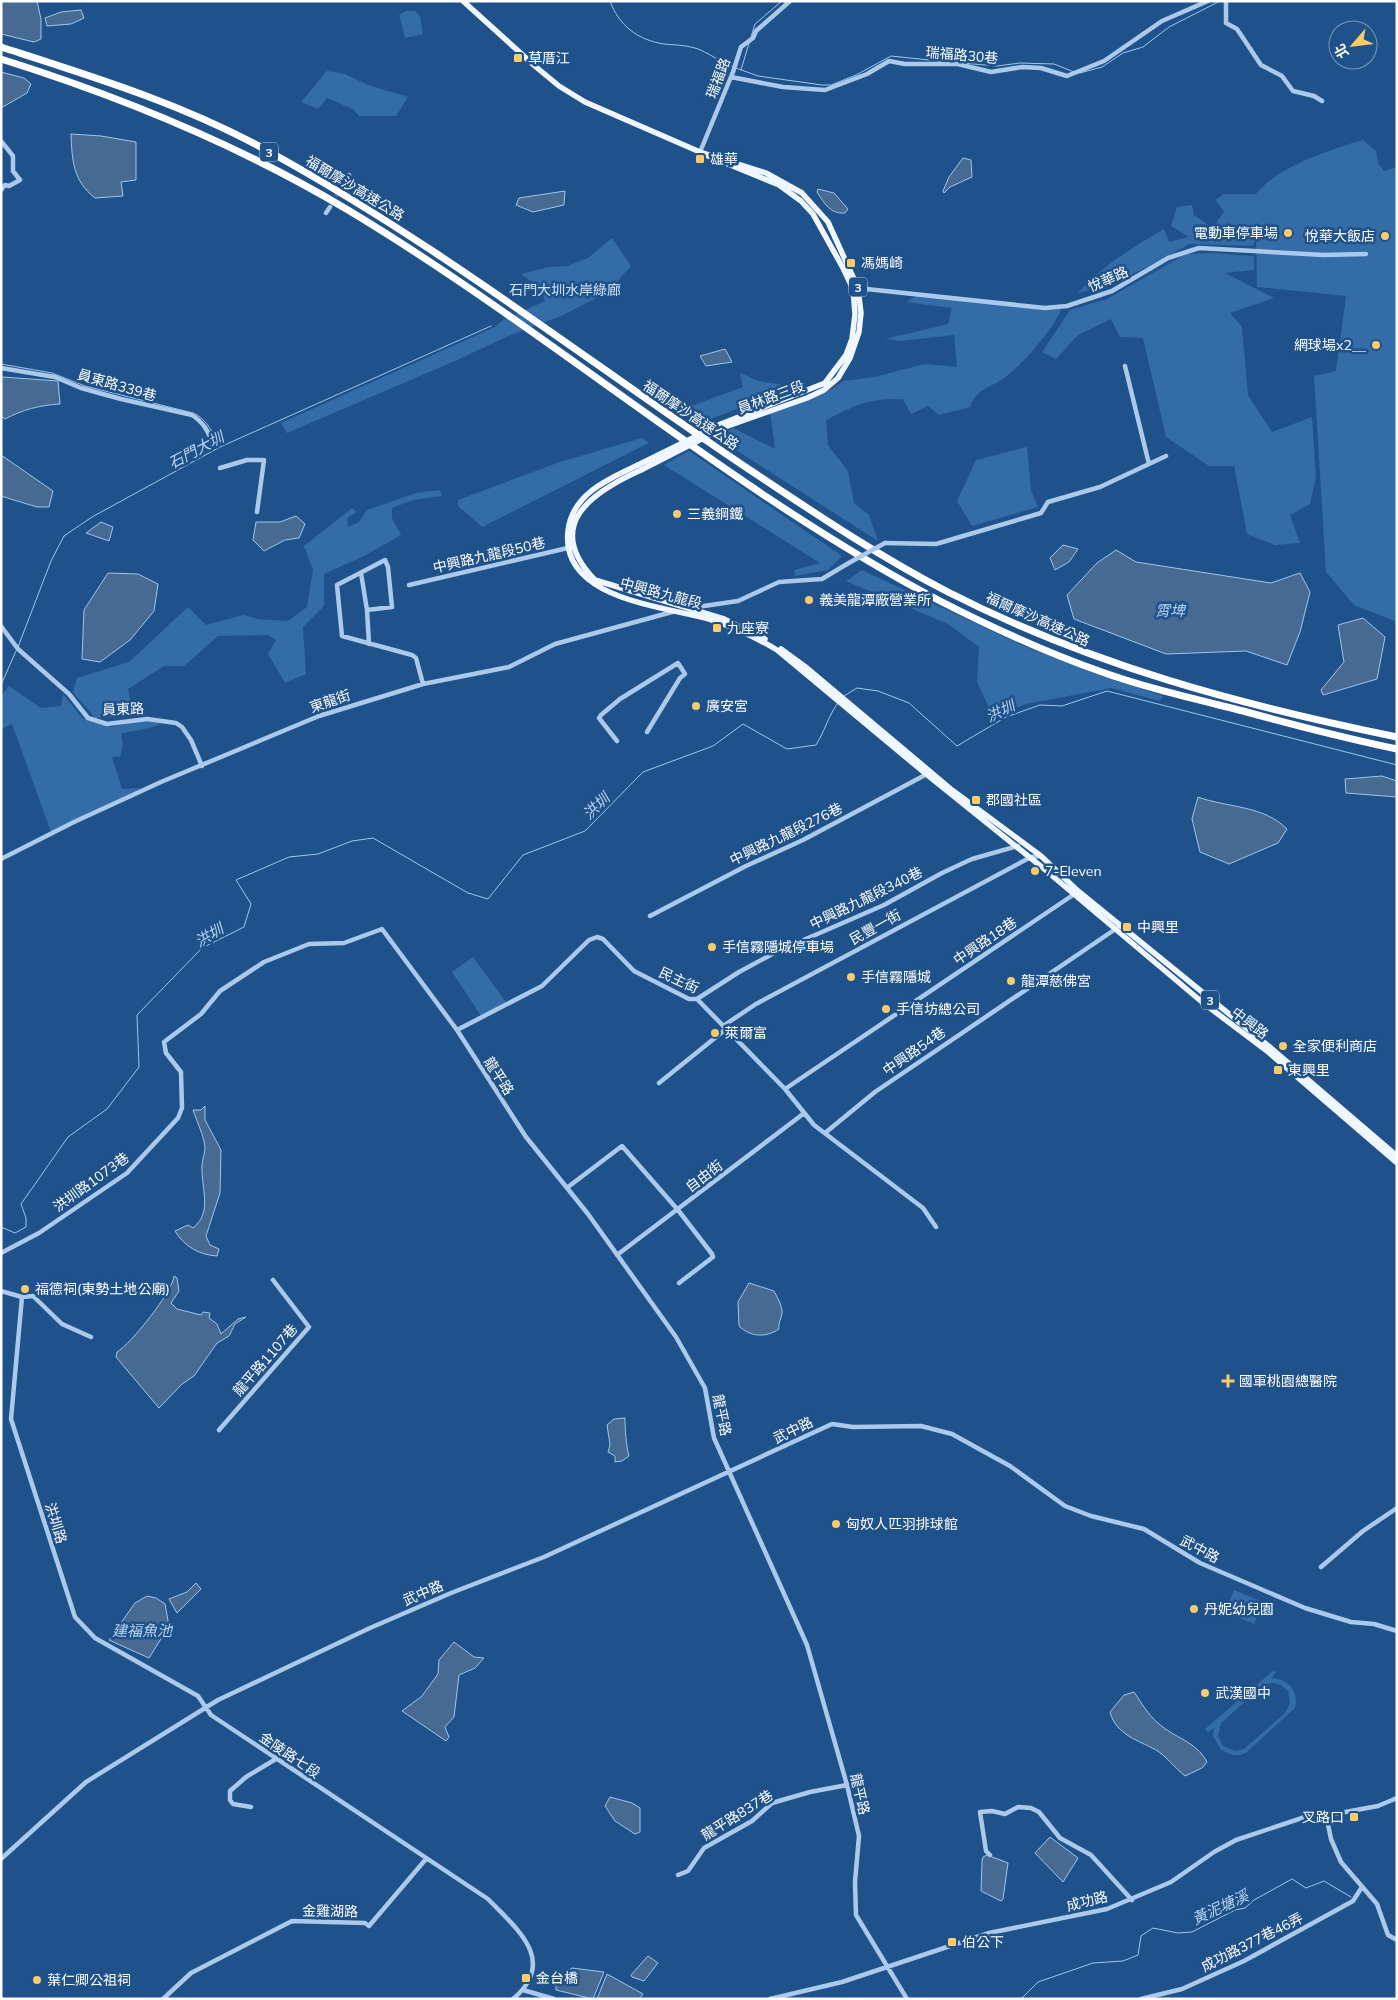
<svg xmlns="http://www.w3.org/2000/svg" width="1398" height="2000" font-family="Mulish,'Noto Sans TC',sans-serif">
<rect width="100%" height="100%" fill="#1f528a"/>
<!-- green -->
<path fill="#336ca7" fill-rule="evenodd" d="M406 11H415L420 16 423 34 405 38 399 15Z
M327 71 345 74 368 85 408 97 396 116H359L353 109 327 98 318 109 301 102Z
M1363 140 1376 151 1378 163 1384 171 1397 167V622L1354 605 1326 572 1314 376 1336 371 1346 296 1257 287 1256 241 1252 246 1190 244 1120 281 1078 293C1102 266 1133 247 1164 229L1169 242 1189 237 1171 226 1177 207 1192 205 1194 215 1213 228 1224 211 1215 200 1224 194H1256C1277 167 1331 149 1363 140Z
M612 238 631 266 608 292 563 315 506 337 455 361 287 433 281 423 495 327 503 320 545 301 541 289 521 274 549 267 567 266 588 258Z
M1212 253 1254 256V270L1225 273 1274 298 1230 313 1242 327 1248 395 1272 432 1312 417 1316 477 1310 504 1290 515 1300 543 1275 545 1247 534 1234 466H1209L1166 437 1143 338 1120 337 1111 319 1078 335 1056 359 1042 352 1070 310 1107 299 1186 254Z
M916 296 1061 309C1056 327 1018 370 1001 380 986 390 978 388 970 407L939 415 928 406 911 414 903 399C869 398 855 405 826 420L828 445 848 471 854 503 869 515 878 541 717 438 733 428 775 449 770 412 832 389 844 381 874 377 925 364 957 367 954 335 901 341 885 339 948 324 952 308 906 302Z
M740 373 759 381 795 387 700 423 683 409 743 387Z
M642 438 649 443 482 527 458 506V500L560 462Z
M1027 447 1031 490 1038 507 972 526 957 501 976 460Z
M689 451 842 556 828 570 795 576 794 570 820 563 664 465Z
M440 490 442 496 413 500 392 508V518L401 535 364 556 324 574V606L303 627 306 674 285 683 268 654 276 640 267 635 218 636 184 666H164L128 689 132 711 119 717 95 718 73 692 77 678 129 662 188 607 206 625 243 615 258 619 288 621 307 607 313 570 304 546 352 508 357 512 347 518 348 527 359 522 367 510 416 493Z
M862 570 1024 646 1101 676 1163 696 1160 701 1111 688 1026 704 993 716 977 682 979 647 948 624 846 581Z
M9 686 41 708 61 706 63 694 82 718 111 727 141 721 162 723C152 730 134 729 121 734L123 745 120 756 112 757 122 789 142 788 51 832 12 724 1 729V696Z
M473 957 506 1002 481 1016 452 972Z
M1234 1590 1263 1602 1254 1624 1225 1612Z
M1274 1670 1276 1673 1271 1678C1289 1679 1299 1691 1295 1708L1246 1753 1240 1755H1233L1221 1750 1213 1736 1214 1728 1208 1732 1205 1729ZM1273 1683 1281 1685 1288 1691 1290 1703 1285 1713 1244 1749 1235 1751 1223 1746 1218 1736 1221 1723 1265 1684Z"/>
<!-- water -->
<path fill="#466a92" stroke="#9fc6ed" d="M1 1H37L41 19V39L34 42 1 34Z
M81 10 84 18 71 24 47 26 45 18 61 12Z
M1 72 24 78 31 84 27 93 1 108Z
M71 134 101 136 136 142V180L121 182 123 196 95 198C73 181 72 160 71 134Z
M963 158 971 160 972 177 950 187 944 193 943 191 949 177Z
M818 189 834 193 848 209 845 213C830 214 825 204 817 192Z
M565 191 564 205 533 212 516 205 519 198Z
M725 349 732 362 706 366 700 356Z
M3 377 58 381 60 404C40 405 22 410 5 419L1 416V379Z
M1 455 53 491 49 507H37L1 496Z
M296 516 305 524 299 538 285 540 264 551 253 540 256 522H280Z
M101 522 113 527 109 541 86 533Z
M1063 545 1078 549 1069 562 1055 570 1050 558Z
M1116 550 1136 562 1271 583 1300 573 1310 592 1300 632 1287 665 1246 651 1166 654 1074 619 1067 595 1097 563Z
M108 573 138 574 158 584 154 611 130 640 100 662 82 659 84 610Z
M1363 618 1385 637 1377 679 1323 695 1321 690 1344 662 1338 625Z
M1382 776 1397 781V797L1346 793 1345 779Z
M1198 797C1228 808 1263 805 1287 829L1278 843 1229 864 1200 852 1192 819Z
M205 1106V1120L221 1150 220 1193 206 1236 210 1245 219 1249 217 1256C199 1255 184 1246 175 1231L188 1225 193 1228C213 1212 201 1189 202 1166 202 1160 205 1153 205 1147 204 1136 197 1122 193 1110H201Z
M174 1276 177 1278 179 1291 171 1303 177 1309 201 1315 203 1312 210 1313 209 1318 217 1324 221 1334 238 1319 246 1317 235 1324 229 1336 217 1343 194 1376 182 1384 159 1408 116 1357 117 1352C131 1344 173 1291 174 1276Z
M749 1283 774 1291C777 1297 782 1305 782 1312 782 1318 778 1322 779 1329 766 1338 750 1337 739 1326L738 1302Z
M625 1418C625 1429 626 1446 629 1456L622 1461 615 1462V1456L608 1452 610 1445 607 1425 614 1419Z
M196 1583 201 1589 177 1613 169 1599 187 1592Z
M147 1596 156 1598 165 1604 169 1626 149 1658 109 1640 135 1603Z
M454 1642 474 1657 484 1658 475 1668 459 1675 454 1717 445 1727 449 1737 446 1741 402 1711 422 1696 438 1674 439 1660Z
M1134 1692C1141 1702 1148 1715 1158 1723 1174 1738 1196 1741 1207 1762L1202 1768 1185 1776C1175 1768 1166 1756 1156 1750 1138 1740 1116 1735 1110 1712L1124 1695Z
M610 1797 632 1803 640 1808V1832L635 1834 615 1821 605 1806Z
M1050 1837 1078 1858 1063 1882 1035 1853Z
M987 1855 1008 1863 1003 1899 1001 1901 981 1891 982 1861 983 1857Z
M648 1956 658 1963 644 1981 632 1977 631 1975Z
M572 1968 604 1972 593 1999 556 1990V1979Z
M607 1974 643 1994 639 1999H597Z"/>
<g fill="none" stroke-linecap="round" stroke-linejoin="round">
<!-- stream -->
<path stroke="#9fc6ed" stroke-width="1" d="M610 1C619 26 638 40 664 44 674 45 685 45 695 48 708 52 720 62 733 67
M751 37 755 24 782 1
M962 63 997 66 1020 63 1054 64 1074 72
M736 68 758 76 822 85H831L856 75 891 56 948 62
M741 70 749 43
M1080 73 1102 67 1123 53 1143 47 1169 27 1220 1
M1 364 52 373 85 386 193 413C205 418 210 428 216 439
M18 647 51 561 64 536 92 517 220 447 491 326
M1 685 16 651
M844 696 857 688 878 691 909 703 957 746 1006 717 1040 705 1062 706 1107 691 1397 765
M1 1227 15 1233 26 1227V1218L21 1204 68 1137 107 1109 139 1067 137 1015 202 948 244 927 251 904 236 880 289 857 318 854 352 841 373 838 468 893 488 899 523 855 585 831 643 772 713 746 743 724 787 749 816 745C825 731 828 716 838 703
M1021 1999 1038 1982 1093 1963 1123 1961 1138 1955 1141 1936 1153 1928 1178 1933 1192 1932 1235 1910 1245 1908 1254 1900 1292 1879 1306 1888 1324 1881 1351 1897"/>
<!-- minor-tunnel -->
<path stroke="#416c9c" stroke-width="4.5" stroke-dasharray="4.5 2" stroke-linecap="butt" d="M332 202 345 182"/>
<!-- minor -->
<path stroke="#abcaeb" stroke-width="4.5" d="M1226 1V23L1237 29 1261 65 1282 76 1293 91 1314 96 1322 101
M731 77 783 87 825 90 867 74 889 61 905 64H958L991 72 1022 67 1041 68 1067 76 1104 61 1162 21 1208 1
M1 141 13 156V171L20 180 9 186 5 185 1 190
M700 152 733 72 741 47 753 38 756 31 790 1
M345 182 349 175
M326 213 330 207
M857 288 1045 308 1067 306 1112 291 1168 258 1199 248 1324 255 1366 254
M1125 366 1149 464
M1 368 55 377 81 388 121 399 192 415C204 423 208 431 213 444
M220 468 247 460H264L257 512
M885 543 936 544 1041 513 1048 502 1100 487 1166 456
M361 573 367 610 369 644
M409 585 572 547
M690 608 738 601 779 582 822 579 847 564
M367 610 392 607 388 567 385 560 337 585 342 636 412 655 416 658 423 684
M1 626 18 649 69 694 88 718 107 724 147 719 176 723 182 727 191 740 202 766
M617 741 599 718 601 715 620 699 678 663 685 674 680 678 647 732
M1 859 74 822 161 782 319 716 423 684 509 667 555 644 672 612
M650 916 746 866 803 840 927 774
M697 999 739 972 776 952 884 905 942 873 972 859 1018 846
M723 1026 756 1004 1031 857 1041 856
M457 1030 542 986 589 940 597 937 603 939 634 971 689 999H697L785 1089 814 1125 923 1208 936 1227
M659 1083 726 1029
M785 1089 1073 895
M825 1133 875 1092 1117 928
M568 1187 622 1146 678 1210 712 1254 713 1257 679 1283
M1 1253 39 1233 127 1173 178 1118 182 1108 181 1072 166 1053 164 1042 201 1014 220 991 264 962 309 944 344 943 382 929 457 1030 526 1137 588 1214 676 1337 705 1388 714 1438 807 1645 847 1785 859 1836 855 1882 856 1915 907 1999
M617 1255 803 1114
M1 1291 22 1297 11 1419 75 1617 95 1638 198 1696 211 1715 488 1899C517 1929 558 1961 513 1999
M22 1297 33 1296 62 1324 91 1337
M219 1430 309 1327 273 1280
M1321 1567 1363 1531 1397 1508
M251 1807 233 1804 230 1800V1791L246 1777 276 1759
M1326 1815 1331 1839 1341 1862 1377 1904 1388 1935 1397 1940
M990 1855 986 1851 980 1812 992 1811 1005 1814 1018 1807 1031 1808 1039 1812 1060 1838 1091 1855 1132 1900
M1 1859 86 1782 218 1700 370 1628 451 1593 544 1557 832 1424 853 1427 921 1426 952 1434 1010 1466 1065 1506 1091 1516 1144 1529 1200 1563 1305 1608 1351 1622 1374 1624 1397 1631
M678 1875 688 1871 704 1848 752 1821 772 1803 810 1792 847 1785
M523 1990 554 1999
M163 1999 191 1973 292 1921 365 1923 369 1926 426 1859
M770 1999 842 1982 989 1933 1107 1909 1171 1882 1214 1852 1236 1840 1311 1815H1329L1378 1806 1397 1798
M1141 1999 1182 1989 1244 1961 1353 1901 1362 1887"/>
<!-- major -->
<path stroke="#f0f6fe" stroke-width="5.5" d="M463 1 536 67 559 86 585 102 700 152 766 173 802 193 828 222 858 288 861 313 859 332 850 358 838 378 824 390 807 398 725 427
M706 155 779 185 801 201 813 214 843 268 853 289 855 314 852 339 846 355 825 383 721 424
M638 465C608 479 572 494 568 531 560 600 665 606 712 620 734 627 757 638 777 650L926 774 1043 868 1202 1002 1267 1051 1397 1163
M641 470C590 493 543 526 595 580L724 619 765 639
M781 649 807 668 952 790 1041 856 1078 891 1271 1048 1397 1156"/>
<!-- highway -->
<path stroke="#fff" stroke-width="7" d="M1 47C91 76 183 104 266 150 437 243 591 364 753 472 816 514 880 557 948 592 1091 665 1240 705 1397 737
M1 59C122 97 239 145 348 210 551 332 730 491 940 601 991 627 1045 652 1099 671 1146 688 1195 699 1243 711 1294 725 1345 738 1397 749"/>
<!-- minor-bridge -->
<path stroke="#abcaeb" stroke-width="4.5" d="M847 564 885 543"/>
<!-- major-bridge -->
<path stroke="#f0f6fe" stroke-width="5.5" d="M638 465 721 424
M641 470 725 427"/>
</g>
<!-- markers -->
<g fill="#f9cb6b" stroke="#1f528a" stroke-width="2">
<rect x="513" y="53" width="10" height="10" rx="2.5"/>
<rect x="695" y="154" width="10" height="10" rx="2.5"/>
<circle cx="1288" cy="233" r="5"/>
<circle cx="1385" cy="236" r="5"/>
<rect x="846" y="258" width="10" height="10" rx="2.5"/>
<circle cx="1376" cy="345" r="5"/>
<circle cx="677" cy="514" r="5"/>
<circle cx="809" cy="600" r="5"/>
<rect x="712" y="623" width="10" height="10" rx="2.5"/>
<circle cx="696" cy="706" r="5"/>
<rect x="971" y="795" width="10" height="10" rx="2.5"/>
<circle cx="1035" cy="871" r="5"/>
<rect x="1122" y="922" width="10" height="10" rx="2.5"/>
<circle cx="712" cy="947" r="5"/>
<circle cx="851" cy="977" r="5"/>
<circle cx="1011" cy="981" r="5"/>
<circle cx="886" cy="1009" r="5"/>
<circle cx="715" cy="1033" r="5"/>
<circle cx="1283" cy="1046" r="5"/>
<rect x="1273" y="1065" width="10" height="10" rx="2.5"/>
<circle cx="25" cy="1289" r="5"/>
<path d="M1225.5 1373.5h5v5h5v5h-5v5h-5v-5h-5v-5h5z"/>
<circle cx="836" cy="1524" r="5"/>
<circle cx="1194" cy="1609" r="5"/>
<circle cx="1205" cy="1693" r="5"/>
<rect x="1349" y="1812" width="10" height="10" rx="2.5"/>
<rect x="947" y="1937" width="10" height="10" rx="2.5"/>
<rect x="521" y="1973" width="10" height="10" rx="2.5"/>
<circle cx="37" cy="1980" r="5"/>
</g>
<g text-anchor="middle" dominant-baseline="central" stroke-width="5" stroke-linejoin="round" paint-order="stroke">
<!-- shield labels -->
<g fill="#1f528a" stroke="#bccbdc" stroke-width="1">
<rect x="260" y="142.5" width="18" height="19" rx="4"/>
<rect x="849" y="277.5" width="18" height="19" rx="4"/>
<rect x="1201" y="990.5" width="18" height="19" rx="4"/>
</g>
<g font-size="12" font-weight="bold" fill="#fff">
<text x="269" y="152">3</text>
<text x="858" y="287">3</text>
<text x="1210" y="1000">3</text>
</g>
<!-- street labels -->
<g font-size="14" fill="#fff" stroke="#1f528a">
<text transform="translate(962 55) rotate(5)">瑞福路30巷</text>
<text transform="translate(718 78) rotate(-69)">瑞福路</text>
<text transform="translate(355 188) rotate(31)">福爾摩沙高速公路</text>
<text transform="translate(1108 279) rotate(-24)">悅華路</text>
<text transform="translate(117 385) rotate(16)">員東路339巷</text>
<text transform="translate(771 397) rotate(-20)">員林路三段</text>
<text transform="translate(691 415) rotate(34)">福爾摩沙高速公路</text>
<text transform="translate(489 555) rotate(-13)">中興路九龍段50巷</text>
<text transform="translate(661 593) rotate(15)">中興路九龍段</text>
<text transform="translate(1038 619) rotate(24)">福爾摩沙高速公路</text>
<text transform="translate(330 701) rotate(-19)">東龍街</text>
<text transform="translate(123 709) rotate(-2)">員東路</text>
<text transform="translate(786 834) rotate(-26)">中興路九龍段276巷</text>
<text transform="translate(866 898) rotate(-26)">中興路九龍段340巷</text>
<text transform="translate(875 927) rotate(-29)">民豐一街</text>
<text transform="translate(985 941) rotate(-34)">中興路18巷</text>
<text transform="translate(679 980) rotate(25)">民主街</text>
<text transform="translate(1250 1023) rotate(37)">中興路</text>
<text transform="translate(914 1051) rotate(-35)">中興路54巷</text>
<text transform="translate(499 1076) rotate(57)">龍平路</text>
<text transform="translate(704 1176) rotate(-37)">自由街</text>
<text transform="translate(91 1182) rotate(-36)">洪圳路1073巷</text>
<text transform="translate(265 1360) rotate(-49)">龍平路1107巷</text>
<text transform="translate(722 1415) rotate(78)">龍平路</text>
<text transform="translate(793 1430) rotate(-26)">武中路</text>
<text transform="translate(56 1523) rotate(73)">洪圳路</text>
<text transform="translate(1200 1549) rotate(28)">武中路</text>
<text transform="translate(423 1593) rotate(-23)">武中路</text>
<text transform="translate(290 1755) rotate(34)">金陵路七段</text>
<text transform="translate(860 1794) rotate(77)">龍平路</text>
<text transform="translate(737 1815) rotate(-32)">龍平路837巷</text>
<text transform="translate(1087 1901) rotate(-14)">成功路</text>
<text transform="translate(330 1911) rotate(1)">金雞湖路</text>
<text transform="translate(1252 1942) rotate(-27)">成功路377巷46弄</text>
</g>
<!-- poi labels -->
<g font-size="14" fill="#fff" stroke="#1f528a" text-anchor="start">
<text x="528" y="58">草厝江</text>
<text x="710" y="159">雄華</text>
<text x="1278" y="233" text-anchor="end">電動車停車場</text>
<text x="1375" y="236" text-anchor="end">悅華大飯店</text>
<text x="861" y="263">馮媽崎</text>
<text x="1366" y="345" text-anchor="end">網球場x2＿</text>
<text x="687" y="514">三義鋼鐵</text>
<text x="819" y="600">義美龍潭廠營業所</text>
<text x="727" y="628">九座寮</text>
<text x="706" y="706">廣安宮</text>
<text x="986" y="800">郡國社區</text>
<text x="1045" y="871">7-Eleven</text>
<text x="1137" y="927">中興里</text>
<text x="722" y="947">手信霧隱城停車場</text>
<text x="861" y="977">手信霧隱城</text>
<text x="1021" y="981">龍潭慈佛宮</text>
<text x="896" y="1009">手信坊總公司</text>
<text x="725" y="1033">萊爾富</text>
<text x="1293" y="1046">全家便利商店</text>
<text x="1288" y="1070">東興里</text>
<text x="35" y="1289">福德祠(東勢土地公廟)</text>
<text x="1239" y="1381">國軍桃園總醫院</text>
<text x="846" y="1524">匈奴人匹羽排球館</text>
<text x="1204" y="1609">丹妮幼兒園</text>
<text x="1215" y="1693">武漢國中</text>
<text x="1344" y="1817" text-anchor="end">叉路口</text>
<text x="962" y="1942">伯公下</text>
<text x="536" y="1978">金台橋</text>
<text x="47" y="1980">葉仁卿公祖祠</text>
</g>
<!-- park labels -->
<g font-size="14" fill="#d0e4f8" stroke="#1f528a">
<text x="565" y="290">石門大圳水岸綠廊</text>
</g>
<!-- water labels -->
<g font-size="15" font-style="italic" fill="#b7d4f2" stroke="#1f528a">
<text transform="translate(196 450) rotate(-28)">石門大圳</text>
<text x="1170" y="610">霄埤</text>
<text transform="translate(1000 711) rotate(-26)">洪圳</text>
<text transform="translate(596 806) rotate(-45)">洪圳</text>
<text transform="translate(209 935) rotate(-31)">洪圳</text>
<text x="142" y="1630">建福魚池</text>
<text transform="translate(1220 1907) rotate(-25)">黃泥塘溪</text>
</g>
</g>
<!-- border -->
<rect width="1398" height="2000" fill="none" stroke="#ffffff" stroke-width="5"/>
<!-- north arrow -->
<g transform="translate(1353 45) rotate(242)"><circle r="24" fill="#1f528a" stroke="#7997b9"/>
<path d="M0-4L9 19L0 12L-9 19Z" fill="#f9cb6b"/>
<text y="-8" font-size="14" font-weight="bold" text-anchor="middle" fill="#ffffff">北</text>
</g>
</svg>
